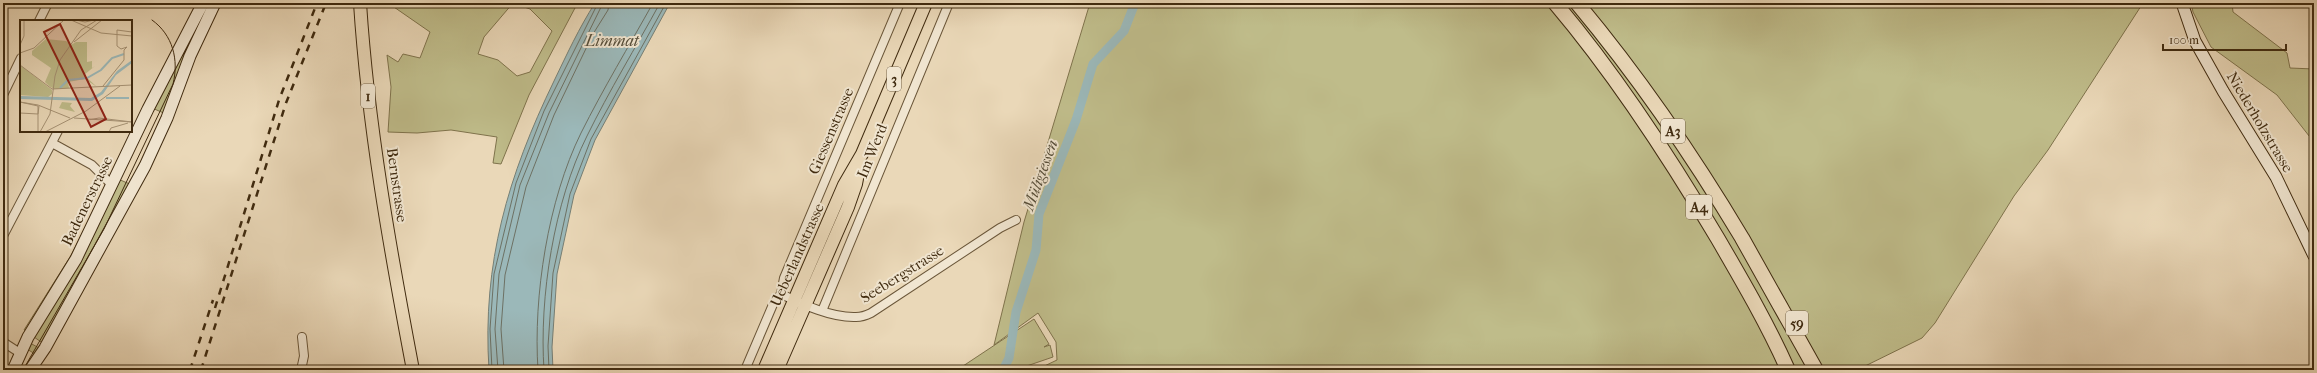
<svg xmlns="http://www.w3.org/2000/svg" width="2317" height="373" font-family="'IM FELL French Canon',serif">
<rect width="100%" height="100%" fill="#ead8b8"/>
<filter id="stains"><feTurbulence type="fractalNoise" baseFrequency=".005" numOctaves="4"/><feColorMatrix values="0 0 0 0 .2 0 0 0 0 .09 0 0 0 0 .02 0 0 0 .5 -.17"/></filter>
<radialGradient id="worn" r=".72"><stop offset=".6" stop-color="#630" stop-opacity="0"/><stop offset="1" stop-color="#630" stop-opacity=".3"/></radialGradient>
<!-- green -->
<path fill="#bfbc8a" stroke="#7f734c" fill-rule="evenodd" d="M206 3H210L166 114 152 108Z
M392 3H574L575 8 529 95 501 164 493 163 497 137 451 130 417 133 388 132 391 87 387 55 398 62 403 54 420 58 430 32 391 5ZM513 3 530 9 552 31 530 72 517 76 498 60 478 54 484 37Z
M1090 3H2143L2048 150 2014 196 1935 323 1922 338 1857 370H1036L1057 360 1056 342 1038 313 994 345 1024 222Z
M2191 3H2232L2233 12 2287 53 2290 68 2314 69V139L2313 141 2277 95 2211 47 2193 12Z
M118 179 132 185 44 344 34 337 64 287Z
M91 217 74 256 26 331 24 330 70 257Z
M1034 319 1049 344 1044 347 1050 345 1053 357 1015 370H957Z
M30 343 41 349 35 354 27 349Z"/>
<!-- water -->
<path fill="#9bb8b9" stroke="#767f75" d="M595 3H670L595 140 574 195 557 274 552 347 553 370H489C482 263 508 176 554 81 567 54 579 28 595 3Z"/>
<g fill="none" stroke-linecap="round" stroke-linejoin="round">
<!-- shore -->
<path stroke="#6d7164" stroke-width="1" d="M492 370 490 329 494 274 516 183 544 111 598 3
M498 370 495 329 499 274 520 185 549 113 603 3
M504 370 501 329 505 275 526 187 554 115 593 34 608 10 609 3
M538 370C533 296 548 200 581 133 603 89 629 46 653 3
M544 370C539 297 554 202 587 136 609 91 636 47 660 3
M549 370 548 346 553 273 570 194 591 139 666 3"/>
<!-- canal -->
<path stroke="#9bb8b9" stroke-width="9" d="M1003 370 1009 358 1016 312 1036 250 1039 214 1076 120 1093 64 1124 31 1135 3"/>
<!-- street casing -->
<g stroke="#6a5639" stroke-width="10">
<path id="street" d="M900 3 784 278 781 294C802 304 831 318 856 317 861 317 867 315 871 313L1000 228 1016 220
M39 21 48 3
M3 95 21 58
M52 143 92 165 112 185
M3 236 58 131
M822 311 949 3
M3 342 20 353
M301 370 304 356 302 337
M745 370 774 302 781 294"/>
</g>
<!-- secondary casing -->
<g stroke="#3f2a0f" stroke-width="13">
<path id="secondary" d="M2182 3 2195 41 2223 91 2276 177 2314 256
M13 370 28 337 76 259 148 109 203 3
M30 370 45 348 145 166 167 118 190 56 215 3"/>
</g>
<!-- primary casing -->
<g stroke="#3f2a0f" stroke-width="14">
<path id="primary" d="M360 3C368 126 390 249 413 370
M764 370 844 185 862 154 926 3
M777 370 848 207 856 184 860 163"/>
</g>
<!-- highway casing -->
<g stroke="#3f2a0f" stroke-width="16">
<path id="highway" d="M1555 3C1616 75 1670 158 1718 239 1743 282 1768 325 1788 370
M1577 3C1638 76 1693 156 1742 238 1767 282 1791 326 1816 370"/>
</g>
<!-- street -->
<use href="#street" stroke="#f1e6d1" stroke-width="8"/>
<!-- secondary -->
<use href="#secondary" stroke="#f1e6d1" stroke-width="11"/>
<!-- primary -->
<use href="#primary" stroke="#ead8b8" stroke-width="12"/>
<!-- highway -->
<use href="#highway" stroke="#ead8b8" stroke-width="14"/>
<!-- tram -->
<path stroke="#3f2a0f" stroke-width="1" d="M23 370 104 229 173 84C179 60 173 35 152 20"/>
<!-- rail -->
<path stroke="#3f2a0f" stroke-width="2.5" stroke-dasharray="7 7" stroke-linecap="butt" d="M215 308 279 100 317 3
M190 370 213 300
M201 370 286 103 326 3"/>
</g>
<g text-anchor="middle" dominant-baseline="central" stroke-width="4" stroke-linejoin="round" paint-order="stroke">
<!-- shield labels -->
<g fill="#f1e6d1" stroke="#746249" stroke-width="1">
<rect x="887" y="67" width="14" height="24" rx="3"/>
<rect x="361" y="84" width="14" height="24" rx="3"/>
<rect x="1661" y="119" width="24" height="24" rx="3"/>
<rect x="1686" y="195" width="26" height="24" rx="3"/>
<rect x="1786" y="311" width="22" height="24" rx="3"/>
</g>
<g font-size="14" font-weight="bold" fill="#3f2a0f">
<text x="894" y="79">3</text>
<text x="368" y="96">1</text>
<text x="1673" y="131">A3</text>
<text x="1699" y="207">A4</text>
<text x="1797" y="323">59</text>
</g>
<!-- street labels -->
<g font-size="15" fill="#3f2a0f" stroke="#f1e6d1">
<text transform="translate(2260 122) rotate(59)">Niederholzstrasse</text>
<text transform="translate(831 131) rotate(-67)">Giessenstrasse</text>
<text transform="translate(872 151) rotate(-68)">Im Werd</text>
<text transform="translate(397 185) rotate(82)">Bernstrasse</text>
<text transform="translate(87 201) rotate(-64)">Badenerstrasse</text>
<text transform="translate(797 255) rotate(-66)">Ueberlandstrasse</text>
<text transform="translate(902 274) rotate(-32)">Seebergstrasse</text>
</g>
<!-- water labels -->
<g font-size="16" font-style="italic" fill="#564e3a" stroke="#f1e6d1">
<text x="612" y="40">Limmat</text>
<text transform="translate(1040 175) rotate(-70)">Müligiessen</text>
</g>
</g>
<!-- overview -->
<g transform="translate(20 20)">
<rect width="112" height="112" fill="#ead8b8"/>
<path d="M26 19 46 21 51 25 56 22H67V42L72 41V48L75 46 64 55 77 67 65 59 48 62 49 68 34 69 29 66 25 62 31 48 12 35V31ZM0 45 32 70V74L28 77 0 75ZM42 82 52 83 50 86 55 92 39 88Z" fill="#bfbc8a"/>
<path d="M112 40V43L96 55 83 74 72 81 0 79V76L71 78 81 72 97 51Z" fill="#9bb8b9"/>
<path fill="none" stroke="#9bb8b9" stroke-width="2" d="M40 68 48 60 67 58 81 50 92 38 104 34M86 78H109"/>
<path fill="none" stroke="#a69274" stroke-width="1" d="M51 0 81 13 112 16M56 0 65 2 74 0M54 22 82 0M0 25 4 16V0M107 27 101 29 97 26V10L112 12M0 33 14 28 44 0M0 45 32 69 112 65M83 66 104 40V30L107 27M0 82 18 85 50 98M0 82 18 86V112M0 93 18 94 19 86M54 98 112 102M68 100 79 98 112 102M20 112 30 94 35 56 40 40 61 10 77 0M25 112 66 91 100 66M89 112 91 108 108 103"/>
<path fill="#8f2418" fill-opacity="0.15" stroke="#8f2418" stroke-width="2" d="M40 4 86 99 71 107 24 12Z"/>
<rect width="112" height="112" fill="none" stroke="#3f2a0f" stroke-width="2"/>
</g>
<!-- margin -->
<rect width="2317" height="373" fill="none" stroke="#ead8b8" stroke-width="16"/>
<rect x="4" y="4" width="2309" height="365" fill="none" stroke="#3f2a0f" stroke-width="2"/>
<rect x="8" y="8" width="2301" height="357" fill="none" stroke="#3f2a0f"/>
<!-- scale -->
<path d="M2163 44v6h123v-6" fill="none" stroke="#3f2a0f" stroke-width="2"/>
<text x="2169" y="44" font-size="12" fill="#3f2a0f" stroke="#f1e6d1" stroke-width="3" paint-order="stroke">100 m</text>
<rect width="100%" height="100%" filter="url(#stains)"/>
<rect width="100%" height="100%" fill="url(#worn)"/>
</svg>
